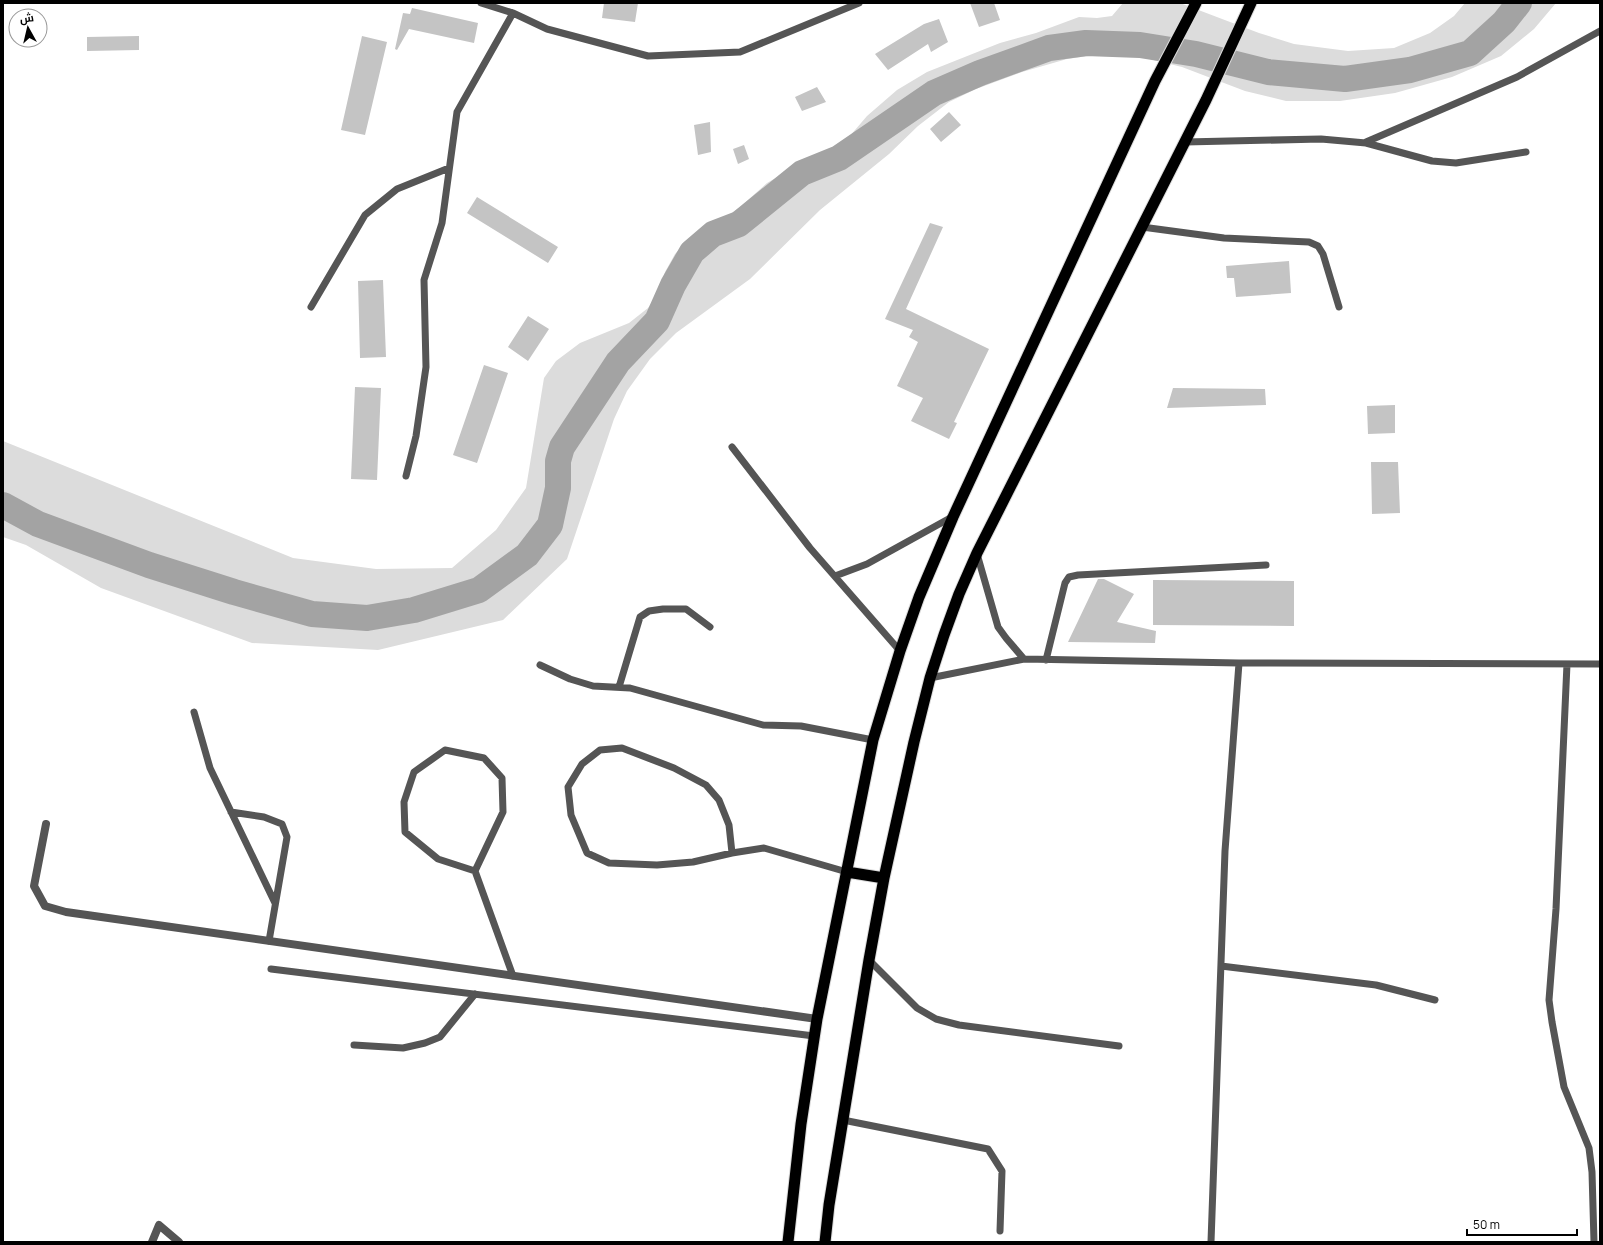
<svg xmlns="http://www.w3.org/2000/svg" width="1603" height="1245" font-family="Manrope,Cairo,sans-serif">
<rect width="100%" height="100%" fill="#fff"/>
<!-- green -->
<path fill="#dcdcdc" d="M1123 3H1180L1259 33 1294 44 1348 51 1394 48 1430 33 1454 16 1465 3H1556L1534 29 1501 56 1452 77 1395 93 1340 101H1286L1245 91 1182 67 1129 54H1102L1067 59 1022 72 976 89 949 102 918 126 889 154 820 210 750 279 676 333 650 359 627 391 614 419 567 559 503 620 378 650 252 643 101 588 26 545 3 537V441L293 558 376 569 452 568 496 530 526 488 544 378 556 361 580 343 629 323 648 308 658 294 665 272 675 254 695 233 719 222 740 207 767 183 796 166 827 152 849 137 867 116 897 90 927 72 1000 43 1036 33 1079 17 1097 18 1112 16Z"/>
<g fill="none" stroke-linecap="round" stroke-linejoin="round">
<!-- river -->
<path stroke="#a3a3a3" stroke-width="26" d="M3 505 38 524 149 565 234 592 312 614 367 618 414 610 479 590 527 555 550 525 558 488V461L562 447 618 362 657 321 673 285 692 252 713 234 739 224 802 173 839 158 934 93 980 73 1049 48 1086 43 1140 45 1196 54 1268 72 1345 79 1410 70 1470 53 1504 22 1519 3"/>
</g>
<!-- building -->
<path fill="#c4c4c4" d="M604 3H638L635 22 602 18Z
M970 3H994L1000 20 979 27Z
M412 8 478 23 474 43 409 29 397 50 395 49 403 13 410 14Z
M939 19 948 42 931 52 928 44 888 70 875 54 924 24Z
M139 36V50L87 51V37Z
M362 36 387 42 365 135 341 130Z
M817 87 826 102 802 111 795 97Z
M949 112 961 125 941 142 930 129Z
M710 122 711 152 698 155 694 125Z
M744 145 749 159 738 164 733 149Z
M477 197 558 247 548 263 467 213Z
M930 223 943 227 906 309 989 349 954 422 957 423 949 439 911 421 923 398 897 386 918 342 909 337 913 330 885 319Z
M1289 261 1291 293 1236 297 1234 278H1227L1226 266Z
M383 280 386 357 360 358 358 281Z
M528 316 549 329 528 361 508 347Z
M484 365 508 373 477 463 453 455Z
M355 387 381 388 377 480 351 479Z
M1173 388 1265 389 1266 405 1167 408Z
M1395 405V433L1368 434 1367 406Z
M1371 462H1398L1400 513 1372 514Z
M1098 579H1104L1134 594 1117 622 1156 631 1155 643 1068 642Z
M1153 580 1294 581V626L1153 625Z"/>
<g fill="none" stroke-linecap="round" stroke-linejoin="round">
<!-- trunk casing -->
<g stroke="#dbdbdb" stroke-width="13">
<path id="trunk" d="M847 872 884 878
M788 1242 801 1124 817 1019 873 740 900 651 919 597 953 517 1155 81 1196 3
M825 1242 829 1205 869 960 884 878 914 742 930 678 944 635 959 594 977 553 1206 100 1251 3"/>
</g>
<!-- service -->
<path stroke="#555" stroke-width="7" d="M481 3 513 13 547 29 648 56 740 52 859 3
M1185 142 1321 139 1366 143 1432 161 1456 163 1526 152
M1366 142 1517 77 1600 31
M1142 227 1224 238 1309 242 1318 246 1323 254 1339 307
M311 307 365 215 397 189 449 168
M732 447 810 548 900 651
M406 476 416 436 426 367 424 280 442 223 457 112 513 13
M977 554 998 627 1006 638 1024 659
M835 576 867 564 952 517
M1046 660 1065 583 1069 577 1078 575 1266 565
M1567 664 1556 909 1549 1000 1552 1022 1564 1087 1589 1148 1592 1172 1594 1242
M540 665 570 679 593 686 630 688 763 725 801 726 873 740
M930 678 1024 659 1239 663 1600 664
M619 687 640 617 649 611 663 609H686L710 627
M194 712 210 768 275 903
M231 812 264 817 282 824 287 837 269 941
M732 853 729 825 719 800 706 785 674 768 622 748 600 750 582 764 568 787 571 815 587 853 609 863 657 865 693 862 732 853 764 848 847 872
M475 871 503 812 502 778 484 758 445 750 414 772 404 802 405 832 438 859 475 871 513 976
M869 960 917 1008 936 1019 959 1025 1119 1046
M1221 966 1376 985 1435 1000
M271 969 814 1036
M354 1045 403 1048 425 1043 440 1037 475 994
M843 1120 988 1149 1002 1171 1000 1231
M1211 1242 1225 851 1239 663"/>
<!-- minor -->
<path stroke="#555" stroke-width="8" d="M46 824 34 886 45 906 66 912 817 1019
M152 1242 159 1225 179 1242"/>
<!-- trunk -->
<use href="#trunk" stroke="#000" stroke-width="11"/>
</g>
<!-- border -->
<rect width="1603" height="1245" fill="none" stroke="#000000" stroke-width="8"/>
<!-- north arrow -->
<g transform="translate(28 28) rotate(352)"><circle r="19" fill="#ffffff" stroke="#999999"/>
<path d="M0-3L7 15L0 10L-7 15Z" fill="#000000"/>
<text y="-6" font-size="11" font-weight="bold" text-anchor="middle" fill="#000000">ش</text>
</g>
<!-- scale -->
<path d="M1467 1229v6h110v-6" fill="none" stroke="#000000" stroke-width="2"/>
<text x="1473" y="1229" font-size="12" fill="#000000" stroke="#ffffff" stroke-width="3" paint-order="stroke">50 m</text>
</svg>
